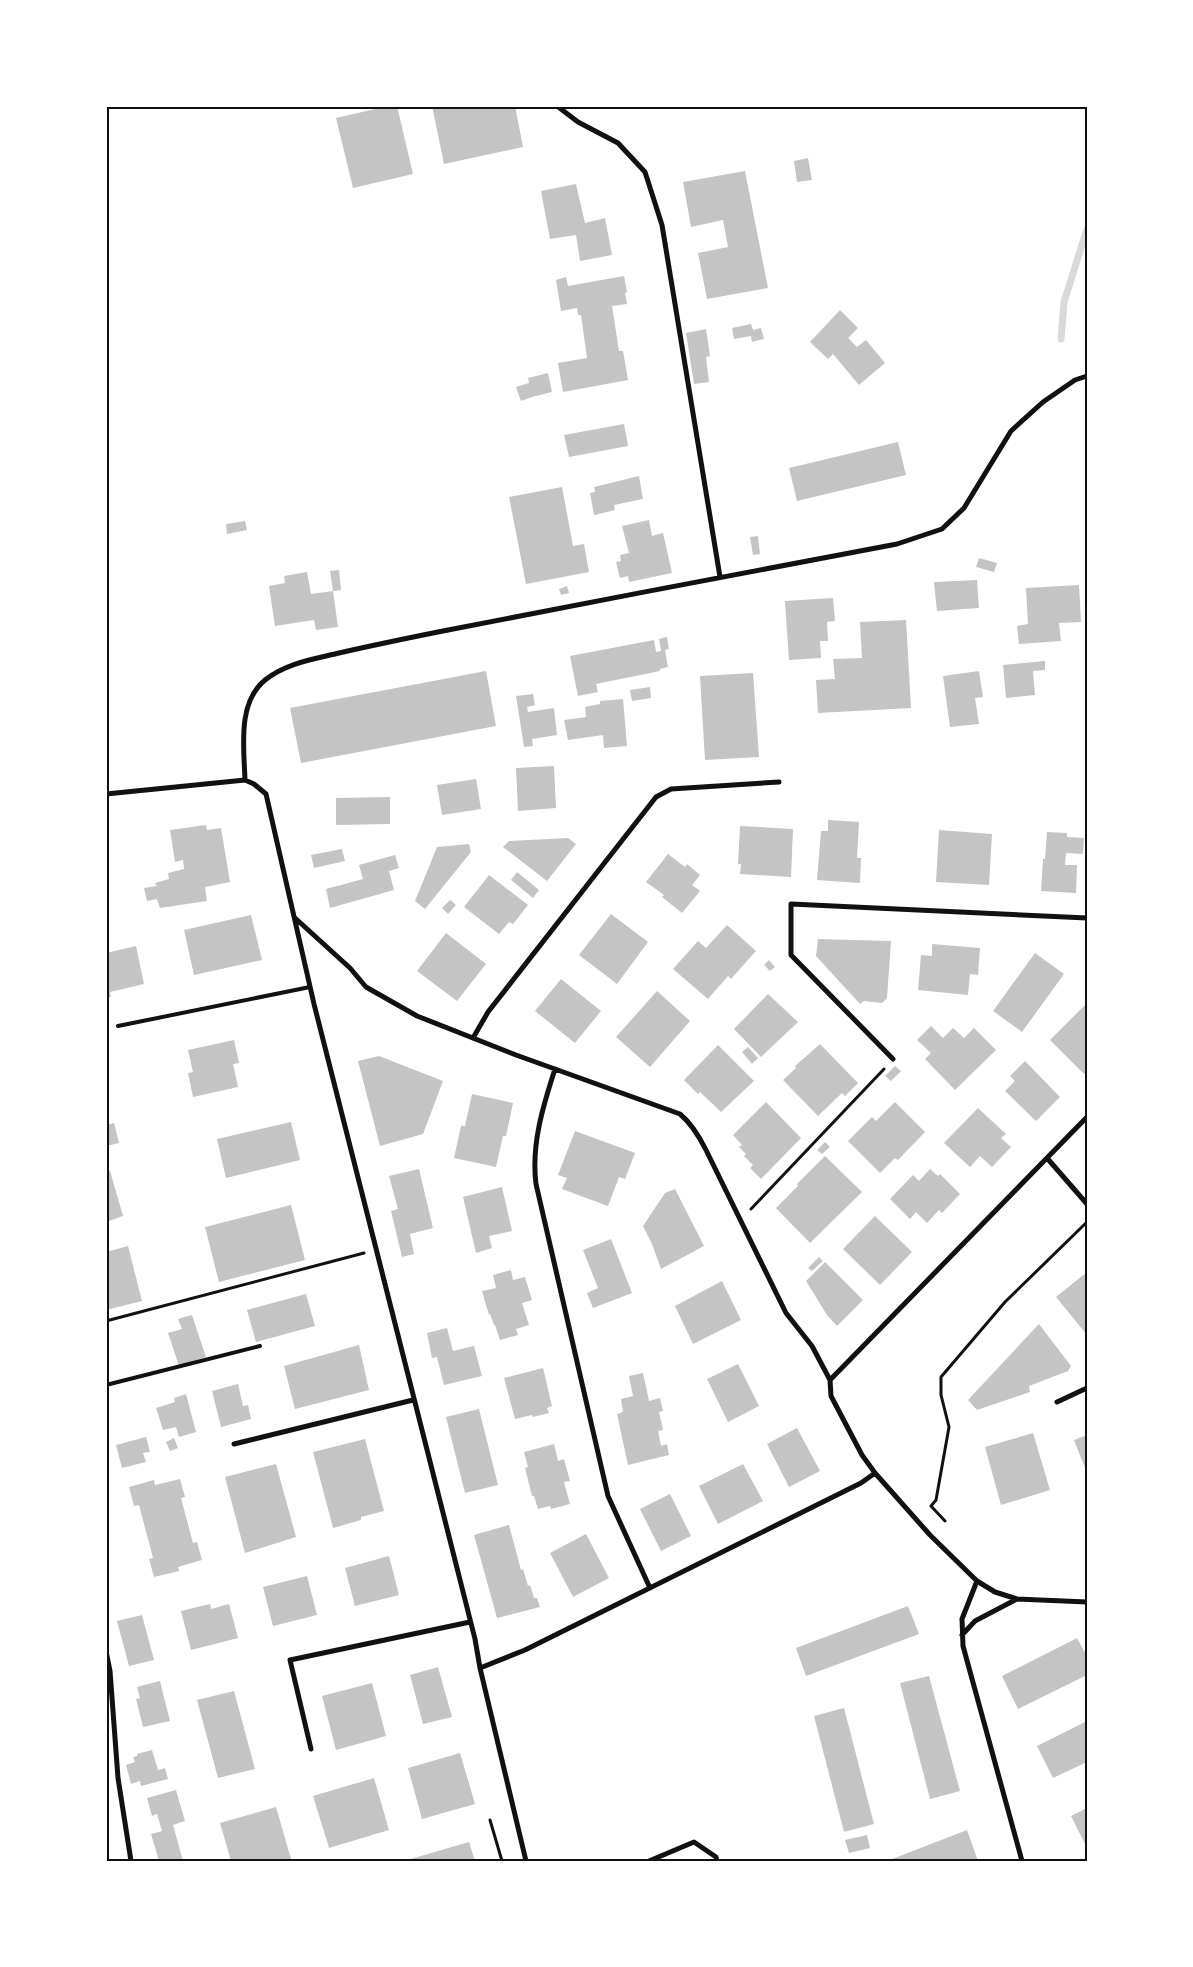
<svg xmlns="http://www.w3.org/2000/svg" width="1193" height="1967" font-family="Merriweather,serif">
<rect width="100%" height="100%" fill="#fff"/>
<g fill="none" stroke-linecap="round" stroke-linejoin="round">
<!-- stream -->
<path stroke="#d9d9d9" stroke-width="7" d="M1061 339 1064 302 1087 229"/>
</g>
<!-- building -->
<path fill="#c4c4c4" d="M388 106H397L413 174 353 188 336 118Z
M432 106H515L523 147 444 164Z
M808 158 812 180 797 182 794 161Z
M745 171 768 288 707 299 698 253 728 247 723 220 691 227 683 182Z
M576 184 585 223 605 218 612 255 580 261 576 235 550 239 541 191Z
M624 276 627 292 625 293 627 304 612 306 619 351H623L628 380 563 392 558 363 587 358 581 315H578L577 308 561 311 556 280 566 277 568 286Z
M840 310 858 328 848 338 857 347 866 340 885 363 859 385 833 354 828 359 810 342Z
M751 324 753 330 761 328 764 339 752 342 751 336 734 339 732 328Z
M706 329 710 356 706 357 709 382 694 384 686 333Z
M548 373 552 392 532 397 521 401 516 387 529 383 528 378Z
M624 424 628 446 569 457 564 435Z
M898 442 906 475 797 501 789 468Z
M639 476 643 499 614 505 615 510 594 515 590 493 595 492 594 487Z
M562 487 573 546 584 544 589 572 526 584 509 497Z
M649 520 652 536 663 533 672 573 629 582 628 576 620 578 616 562 621 561 620 555 629 553 622 526Z
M245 521 247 530 227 534 226 524Z
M758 536 760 554 753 555 750 537Z
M979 558 997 563 994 572 976 567Z
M339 570 341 590 333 591 338 627 316 630 314 620 275 626 269 586 285 583 284 576 307 572 311 594 333 591 330 571Z
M977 580 979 608 937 611 934 582Z
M1079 585 1081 622 1059 623 1061 641 1019 644 1017 626 1028 624 1026 588Z
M567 586 569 593 561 595 559 589Z
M833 598 835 621 827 622 828 641H820L821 658 789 660 785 601Z
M906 620 911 708 818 713 816 680 835 679 833 659 862 658 860 622Z
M667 637 669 649 665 650 668 667 660 669V671L596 684 598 692 578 696 570 656 654 640 656 652 661 651 659 639Z
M1045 661V670L1033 671 1035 695 1006 698 1003 665Z
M486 671 496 726 301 763 290 708Z
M979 671 983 697 975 698 979 724 950 727 943 676Z
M753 673 759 757 705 760 700 676Z
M650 687 651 698 632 701 630 690Z
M533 694 535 705 527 707 528 712 554 708 557 735 532 739 533 746 524 747 516 696Z
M623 699 627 746 604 748 603 735 568 740 564 720 586 717 585 707 600 704V701Z
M554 766 556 808 518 811 516 768Z
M476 779 481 809 442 815 437 785Z
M390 797V824L336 825V798Z
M828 820 859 822 857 858H861L860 883 817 880 821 831H828Z
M206 825 207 830 221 828 230 882 205 887 207 901 160 908 157 899 147 901 144 888 157 886 155 883 169 879 168 873 184 869 183 860 175 862 170 830Z
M740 826 793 829 791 877 740 874 741 864H738Z
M939 830 992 834 989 885 936 882Z
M1047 832 1067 833V837L1084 838 1083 854 1066 853 1065 865H1077L1076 893 1041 891 1043 859H1045Z
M568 838 576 844 547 881 503 847 509 841Z
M469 844 471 852 425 909 415 901 437 847Z
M342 849 345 861 314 868 311 855Z
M668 854 685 867 687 864 700 875 692 885 700 891 682 913 662 897 664 895 646 882Z
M395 855 399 868 389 871 394 890 330 908 326 889 363 879 359 865Z
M517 872 539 890 533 898 511 880Z
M489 875 528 905 513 924 509 922 499 934 464 907Z
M450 900 456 905 448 914 442 908Z
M611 914 648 942 617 984 579 955Z
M251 915 262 960 194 975 184 930Z
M727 925 756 951 731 979 728 976 708 999 673 969 698 941 706 948Z
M446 933 486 964 457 1001 417 971Z
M818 939 891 941 887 998 882 1003 864 1001 860 1004 816 956Z
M932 944 980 948 978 975 970 974 968 995 918 990 921 955 932 956Z
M136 946 144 984 110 992 111 997 106 998V953Z
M1035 953 1064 974 1022 1032 993 1011Z
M769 960 775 967 770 971 764 965Z
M561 979 601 1011 575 1043 535 1011Z
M657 991 690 1021 650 1067 616 1037Z
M768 994 798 1022 761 1057 734 1029Z
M1087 1003V1071L1084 1074 1050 1040Z
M931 1026 943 1038 953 1028 964 1038 974 1028 996 1050 955 1090 925 1059 931 1053 917 1040Z
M234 1040 239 1063 233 1064 238 1087 193 1097 188 1073 193 1072 188 1050Z
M820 1044 858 1083 845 1096 842 1093 818 1116 783 1080 796 1068 795 1066Z
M718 1045 754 1081 721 1112 700 1092 698 1094 684 1080Z
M748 1047 758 1058 752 1064 742 1052Z
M379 1056 443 1081 423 1134 380 1146 358 1061Z
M1025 1061 1060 1097 1036 1121 1005 1091 1015 1081 1010 1076Z
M895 1066 901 1071 891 1081 885 1076Z
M472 1094 513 1103 506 1136H503L496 1167 454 1158 461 1126H465Z
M766 1102 801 1138 761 1179 750 1168 753 1165 744 1156 746 1154 739 1147 742 1145 733 1135Z
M895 1102 925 1132 898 1160 895 1158 880 1173 848 1141 872 1117 876 1121Z
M978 1108 1006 1134 1001 1138 1011 1147 992 1167 980 1156 970 1167 944 1143Z
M291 1122 300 1160 226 1178 217 1139Z
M114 1123 119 1143 106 1146V1125Z
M575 1131 635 1153 625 1179 619 1177 608 1206 562 1189 567 1178 558 1175Z
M825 1142 830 1147 822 1154 817 1150Z
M825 1156 862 1192 810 1243 776 1208 798 1186 797 1184Z
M419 1169 433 1228 410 1234 414 1254 402 1257 391 1211 398 1209 389 1176Z
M930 1169 938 1176 940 1174 960 1194 942 1213 939 1210 927 1223 916 1212 910 1219 890 1199 913 1175 919 1181Z
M110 1171 123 1216 106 1222V1172Z
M502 1187 512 1231 489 1236 492 1248 476 1253 463 1197Z
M675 1189 704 1246 661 1269 652 1244 643 1226 665 1193Z
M291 1205 305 1260 219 1282 205 1227Z
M875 1216 912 1252 880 1285 843 1249Z
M611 1239 632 1293 593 1308 587 1293 598 1288 583 1250Z
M128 1246 142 1301 106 1310V1252Z
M819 1257 823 1261 812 1271 808 1268Z
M825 1262 863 1300 837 1326 827 1315 806 1281Z
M511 1270 513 1280 525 1277 532 1300 522 1303 529 1325 516 1329 518 1335 500 1340 495 1325H494L490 1314 489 1315 482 1291 496 1288 493 1275Z
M1087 1272V1335L1056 1297Z
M722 1281 741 1320 693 1344 675 1306Z
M306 1294 315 1326 256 1342 247 1310Z
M192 1315 206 1357 179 1366 168 1333 182 1329 178 1319Z
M1039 1324 1071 1366 1068 1371 1029 1386 1030 1392 977 1410 968 1400Z
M447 1328 453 1351 474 1346 482 1376 444 1385 437 1357 432 1358 427 1333Z
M359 1345 369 1390 295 1409 284 1366Z
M738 1364 759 1406 728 1422 707 1379Z
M543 1368 552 1406 547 1408 549 1413 533 1417 532 1415 515 1419 504 1378Z
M643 1373 649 1401 660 1398 663 1411 659 1412 663 1430 658 1431 661 1446 667 1444 669 1455 628 1465 617 1414 623 1412 621 1399 633 1396 629 1376Z
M238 1384 243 1406 248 1405 251 1419 221 1427 212 1391Z
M186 1394 196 1432 179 1437 176 1427 163 1430 156 1408 175 1402 174 1398Z
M479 1409 498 1485 465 1493 446 1417Z
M797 1428 820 1471 789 1487 767 1444Z
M1033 1433 1050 1490 1001 1505 985 1447Z
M1087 1435V1473L1074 1440Z
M146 1437 150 1452 143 1453 146 1462 122 1468 116 1445Z
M174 1438 178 1448 170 1451 166 1442Z
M365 1439 384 1511 361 1517V1520L333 1528 313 1452Z
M554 1444 558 1461 564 1459 570 1481 564 1482 570 1504 551 1509 550 1506 538 1509 534 1496H532L525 1468 528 1467 524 1452Z
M276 1464 296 1537 245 1553 225 1477Z
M743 1464 763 1501 718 1524 699 1486Z
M180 1479 185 1497 181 1498 193 1543 197 1542 202 1560 178 1567 179 1571 154 1577 149 1559 153 1558 139 1505 134 1506 129 1487 154 1480 155 1485Z
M670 1494 691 1536 661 1551 640 1509Z
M509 1525 521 1570 523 1569 528 1586 530 1585 534 1598H537L540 1607 497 1618 474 1535Z
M586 1534 609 1578 573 1597 550 1553Z
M389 1556 399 1595 355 1606 345 1568Z
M307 1576 317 1615 273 1626 263 1587Z
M210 1604 211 1609 229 1604 238 1638 191 1650 181 1611Z
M908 1606 919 1634 806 1676 796 1648Z
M142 1615 154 1660 129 1666 117 1621Z
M1077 1638 1087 1656V1675L1018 1709 1002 1676Z
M438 1667 452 1717 423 1724 410 1675Z
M929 1676 960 1791 930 1799 900 1683Z
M160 1681 170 1721 143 1727 136 1699 140 1698 137 1687Z
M372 1683 386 1736 336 1750 322 1696Z
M234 1691 255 1769 218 1778 197 1700Z
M844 1708 874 1824 844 1832 814 1716Z
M1087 1721V1762L1053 1778 1037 1746Z
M152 1750 158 1770 165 1768 168 1779 141 1786 140 1781 131 1784 126 1765 135 1762 133 1757 137 1756V1754Z
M460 1753 475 1804 422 1819 408 1768Z
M374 1778 389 1830 329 1848 313 1796Z
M176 1790 185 1821 173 1825 183 1861H159L151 1834 162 1831 157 1814 152 1816 147 1798Z
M276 1807 291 1859 285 1861H231L220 1823Z
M1087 1808V1848L1071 1816Z
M967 1830 978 1861H887Z
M867 1835 870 1848 849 1853 845 1840Z
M469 1842 475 1861H407V1860Z"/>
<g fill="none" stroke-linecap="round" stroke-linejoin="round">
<!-- path -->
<path stroke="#111" stroke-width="3" d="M751 1209 884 1069
M106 1321 364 1253
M945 1521 931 1506 936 1500 949 1427 941 1395V1377L1005 1302 1087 1222
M490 1820 502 1861"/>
<!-- service -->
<path stroke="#111" stroke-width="4" d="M118 1026 310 987
M106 1385 260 1346"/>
<!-- minor -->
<path stroke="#111" stroke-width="5" d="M557 106 578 122 618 143 645 172 662 225 720 577
M245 780C244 748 237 703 265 680 286 663 314 659 339 653 374 645 408 638 443 631 594 601 746 573 897 544L942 529 964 508 1011 431 1043 402 1075 380 1087 376
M106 794 245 780 254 784 266 794 314 1004 475 1639 480 1668 526 1861
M295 918 350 968 366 987 417 1016 516 1055 680 1114C692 1124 699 1136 706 1150L786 1313 812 1346 830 1380 831 1396 862 1455 875 1473 930 1535 977 1581 995 1592 1017 1599 1087 1602
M473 1038 488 1012 656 797 671 789 779 782
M893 1059 791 955V904L1087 918
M555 1069C543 1106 531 1145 536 1184L608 1496 650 1588
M1047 1158 1087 1204
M830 1380 1087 1117
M1057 1402 1087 1388
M234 1444 413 1400
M977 1581 962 1619 963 1646 1022 1861
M962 1635 975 1621 1017 1599
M106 1651 110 1671 118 1778 131 1861
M480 1668 525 1650 861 1483 875 1473
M311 1749 290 1660 470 1622
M649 1861 694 1842 716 1857 717 1861"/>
</g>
<!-- border -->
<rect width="1193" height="1967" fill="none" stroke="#ffffff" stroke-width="215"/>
<rect x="108" y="108" width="978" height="1752" fill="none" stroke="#111" stroke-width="2"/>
</svg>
